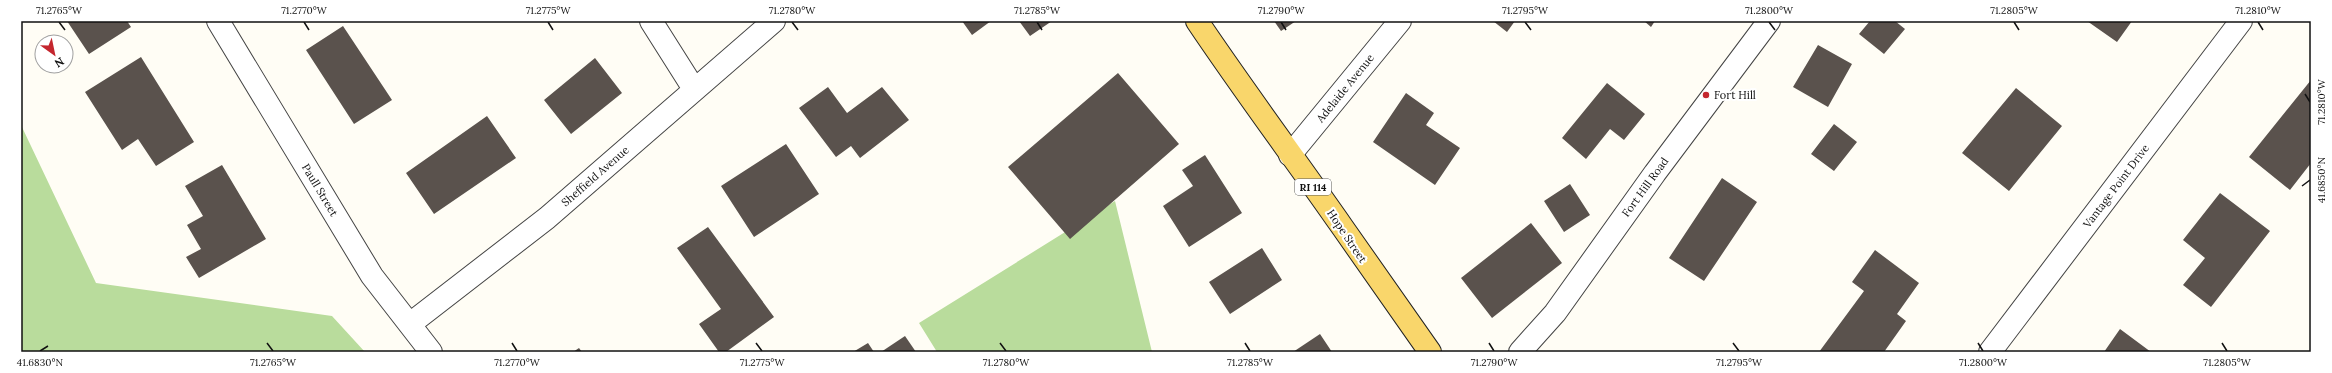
<svg xmlns="http://www.w3.org/2000/svg" width="2332" height="373" font-family="Lora,serif">
<rect width="100%" height="100%" fill="#fffdf5"/>
<!-- forest -->
<path fill="#b9dc9c" d="M21 125 96 283 332 316 365 352H21Z
M1115 201 1152 352H937L919 323Z"/>
<!-- building -->
<path fill="#5a524d" d="M67 21H127L131 27 89 54Z
M962 21H991L972 35Z
M1019 21H1052L1030 36Z
M1274 21H1296L1281 31Z
M1493 21H1515L1507 32Z
M1644 21H1655L1651 27Z
M1870 21H1895L1905 29 1884 54 1859 34Z
M2087 21H2132L2117 42Z
M343 26 392 100 354 124 306 50Z
M1818 45 1852 64 1828 107 1793 87Z
M141 57 194 142 156 166 138 139 122 150 85 92Z
M595 58 622 93 571 134 544 100Z
M1118 73 1179 144 1070 239 1008 167Z
M2311 80V163L2290 190 2249 157Z
M1607 83 1645 114 1624 140 1610 129 1586 159 1562 138Z
M828 87 847 113 882 87 909 120 860 158 851 146 836 157 799 108Z
M2016 88 2062 126 2009 191 1962 153Z
M1406 93 1434 113 1426 125 1460 148 1435 185 1373 142Z
M487 116 516 158 434 214 406 173Z
M1834 124 1857 142 1834 171 1811 154Z
M786 144 819 194 754 237 721 186Z
M1205 155 1242 213 1189 247 1163 206 1193 186 1182 170Z
M222 165 266 239 199 278 186 257 201 249 187 225 203 216 185 186Z
M1722 178 1757 202 1704 281 1669 258Z
M1570 184 1590 215 1564 232 1544 201Z
M2220 193 2270 231 2211 307 2183 285 2205 258 2183 240Z
M1531 223 1562 263 1492 318 1461 278Z
M708 227 774 317 726 352H719L699 324 721 309 677 248Z
M1262 248 1282 280 1230 314 1209 282Z
M1875 250 1919 283 1897 314 1906 321 1884 352H1819L1864 291 1852 282Z
M2120 329 2151 352H2104Z
M1320 334 1332 352H1293Z
M905 336 916 352H881Z
M868 343 874 352H853Z
M579 348 582 352H573Z"/>
<g fill="none" stroke-linecap="round" stroke-linejoin="round">
<!-- minor casing -->
<g stroke="#444" stroke-width="24">
<path id="minor" d="M218 21 372 276 431 352
M651 21 694 89
M1290 155 1400 21
M410 324 547 218 774 21
M1520 352 1555 313 1655 173 1769 21
M1990 352 2241 21"/>
</g>
<!-- major casing -->
<g stroke="#222" stroke-width="24">
<path id="major" d="M1197 21C1244 91 1295 159 1343 228 1372 270 1401 311 1430 352"/>
</g>
<!-- minor -->
<use href="#minor" stroke="#fff" stroke-width="22"/>
<!-- major -->
<use href="#major" stroke="#f9d66b" stroke-width="22"/>
</g>
<!-- ticks -->
<path fill="none" stroke="#111" stroke-width="1.5" d="M59 22 65 30M304 22 309 30M548 22 553 30M792 22 798 30M1037 22 1042 30M1281 22 1286 30M1525 22 1531 30M1769 22 1775 30M2014 22 2019 30M2258 22 2263 30M2305 94 2310 102M2302 186 2310 180M267 343 273 351M512 343 517 351M756 343 762 351M1000 343 1006 351M1245 343 1250 351M1489 343 1494 351M1733 343 1739 351M1978 343 1983 351M2222 343 2227 351M40 351 48 346"/>
<!-- markers -->
<circle fill="#c4262e" stroke="#fff" stroke-width="1.5" cx="1706" cy="95" r="4"/>
<g text-anchor="middle" dominant-baseline="central" stroke-width="4" stroke-linejoin="round" paint-order="stroke">
<!-- shield labels -->
<rect fill="#fff" stroke="#585858" stroke-width="1" x="1295" y="179" width="36" height="16" rx="3"/>
<g font-size="10" font-weight="bold" fill="#111">
<text x="1313" y="187">RI 114</text>
</g>
<!-- street labels -->
<g font-size="11" fill="#111" stroke="#fff">
<text transform="translate(1345 88) rotate(-51)">Adelaide Avenue</text>
<text transform="translate(595 176) rotate(-41)">Sheffield Avenue</text>
<text transform="translate(2116 186) rotate(-53)">Vantage Point Drive</text>
<text transform="translate(1645 187) rotate(-54)">Fort Hill Road</text>
<text transform="translate(320 190) rotate(59)">Paull Street</text>
<text transform="translate(1347 236) rotate(56)">Hope Street</text>
</g>
<!-- poi labels -->
<g font-size="11" fill="#111" stroke="#fff" text-anchor="start">
<text x="1714" y="95">Fort Hill</text>
</g>
</g>
<!-- border -->
<rect width="2332" height="373" fill="none" stroke="#ffffff" stroke-width="44"/>
<!-- north arrow -->
<g transform="translate(54 54) rotate(147)"><circle r="19" fill="#ffffff" stroke="#a0a0a0"/>
<path d="M0-3L7 15L0 10L-7 15Z" fill="#c4262e"/>
<text y="-6" font-size="11" font-weight="bold" text-anchor="middle" fill="#111111">N</text>
</g>
<rect x="22" y="22" width="2288" height="329" fill="none" stroke="#111" stroke-width="1.5"/>
<g font-size="10" text-anchor="middle" fill="#111">
<text x="59" y="14">71.2765°W</text>
<text x="304" y="14">71.2770°W</text>
<text x="548" y="14">71.2775°W</text>
<text x="792" y="14">71.2780°W</text>
<text x="1037" y="14">71.2785°W</text>
<text x="1281" y="14">71.2790°W</text>
<text x="1525" y="14">71.2795°W</text>
<text x="1769" y="14">71.2800°W</text>
<text x="2014" y="14">71.2805°W</text>
<text x="2258" y="14">71.2810°W</text>
<text transform="translate(2321 102) rotate(-90)" y="4">71.2810°W</text>
<text transform="translate(2321 180) rotate(-90)" y="4">41.6850°N</text>
<text x="40" y="366">41.6830°N</text>
<text x="273" y="366">71.2765°W</text>
<text x="517" y="366">71.2770°W</text>
<text x="762" y="366">71.2775°W</text>
<text x="1006" y="366">71.2780°W</text>
<text x="1250" y="366">71.2785°W</text>
<text x="1494" y="366">71.2790°W</text>
<text x="1739" y="366">71.2795°W</text>
<text x="1983" y="366">71.2800°W</text>
<text x="2227" y="366">71.2805°W</text>
</g>
</svg>
